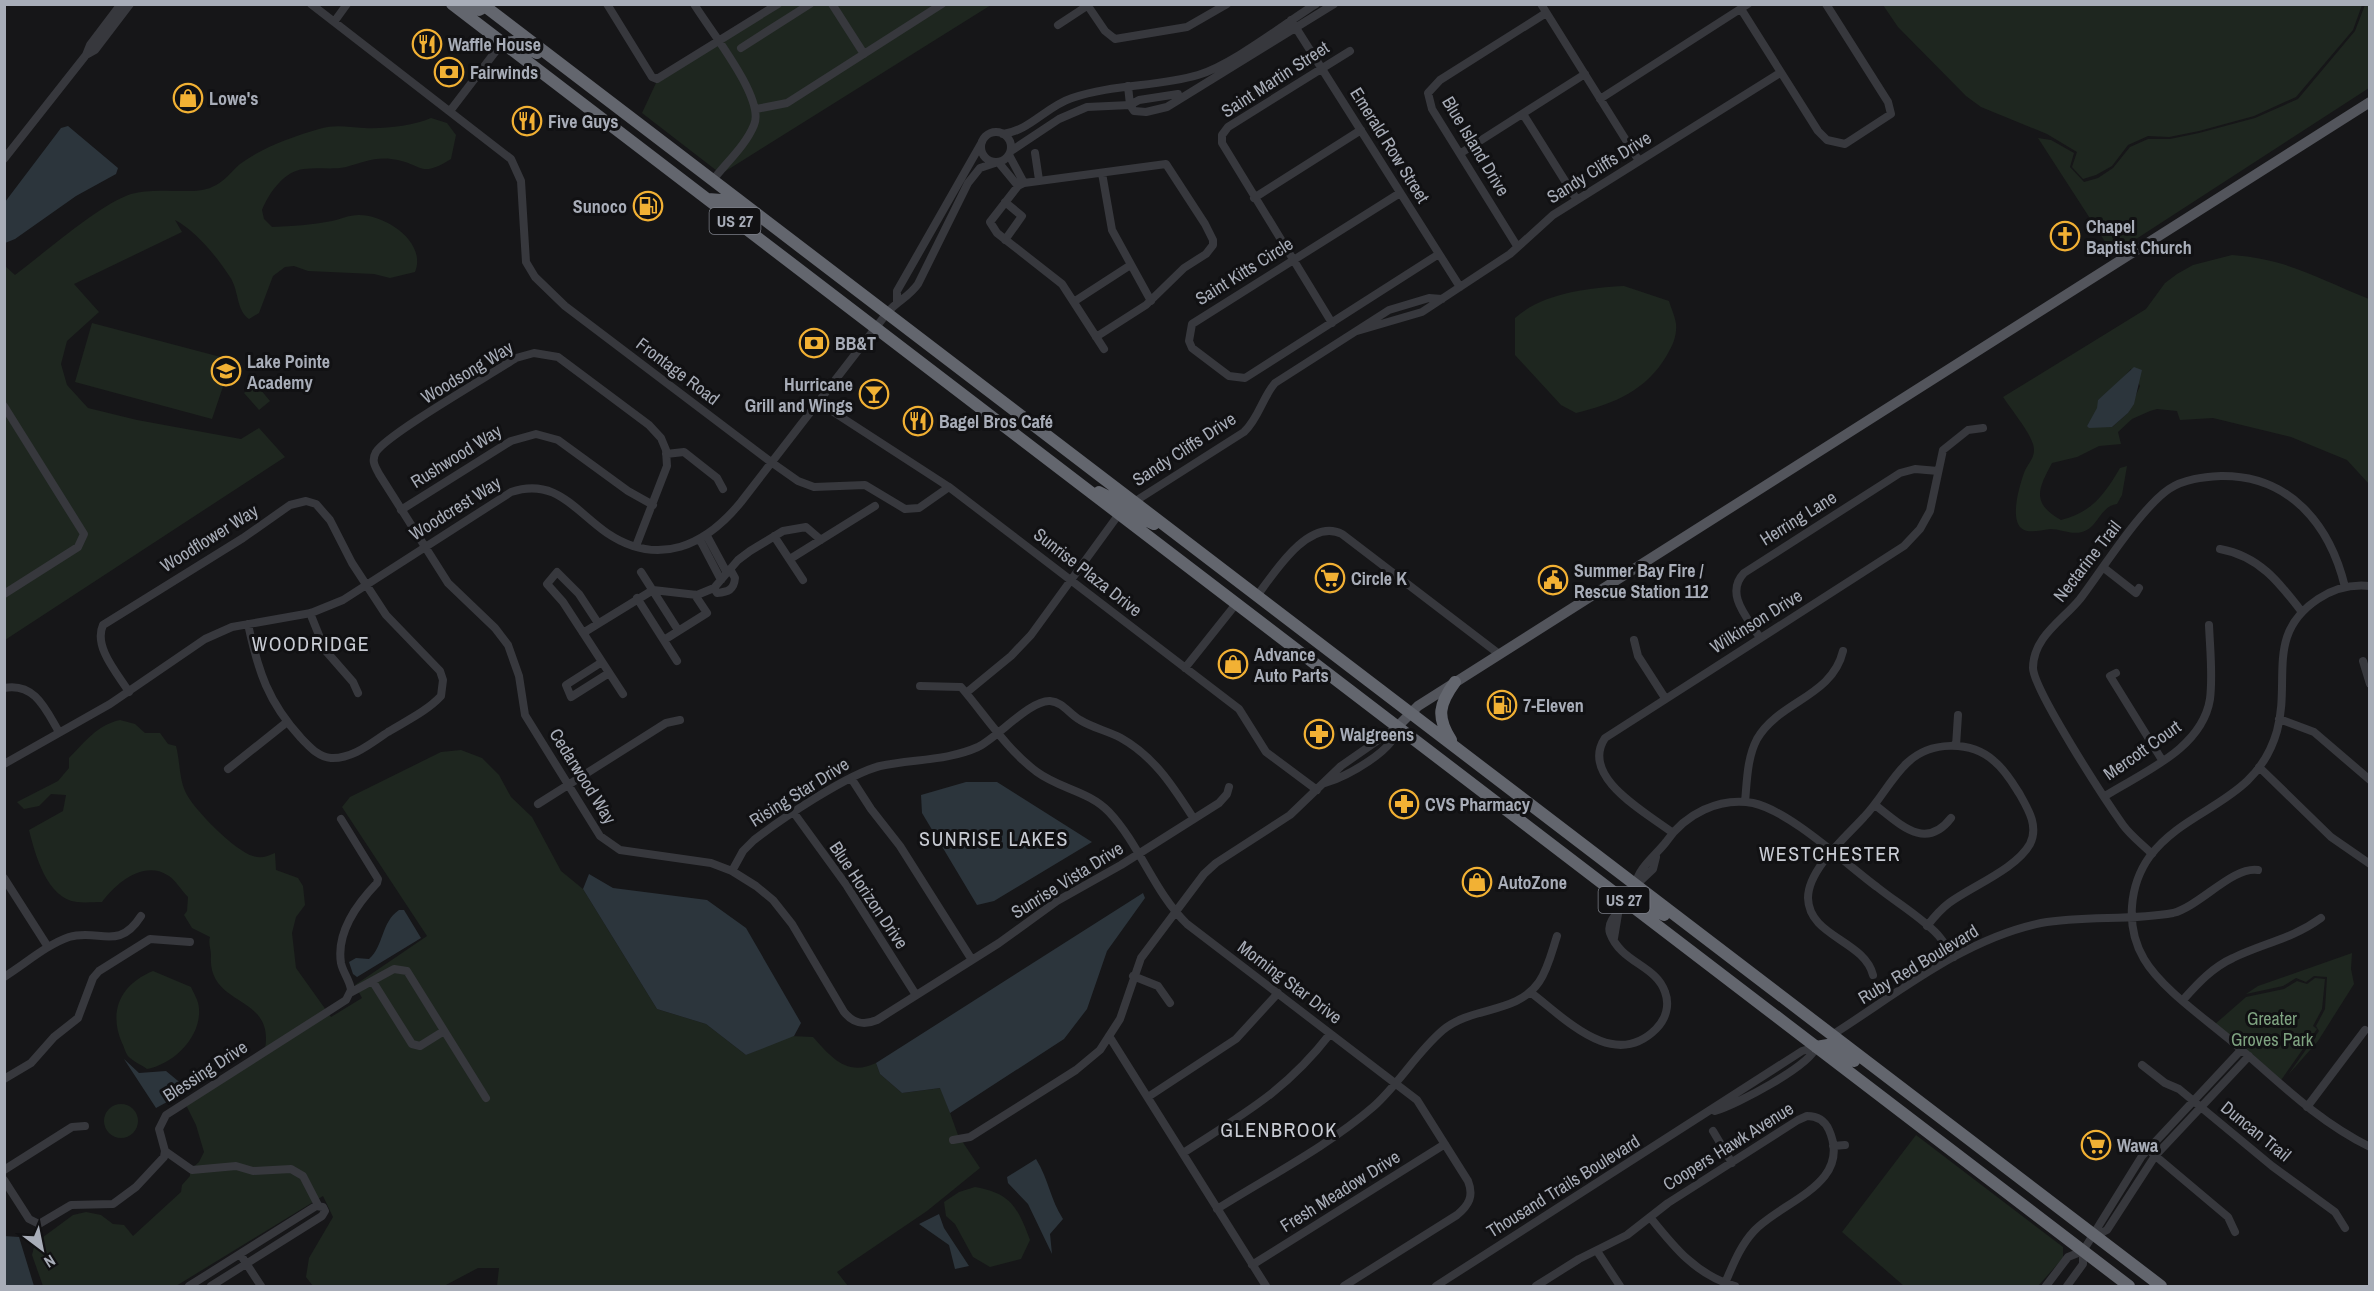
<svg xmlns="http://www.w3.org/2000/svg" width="2374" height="1291" font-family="'Archivo Narrow',sans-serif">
<rect width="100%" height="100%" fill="#161618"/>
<!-- green -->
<path fill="#1e261f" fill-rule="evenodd" d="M783 5H991L721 174 642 113 656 83Z
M1883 5H2362L2353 30 2296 97 2254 116 2199 131 2169 137 2148 136 2128 145 2112 166 2096 175 2083 179 2072 167 2077 152 2047 134 1981 107 1966 96 1898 27Z
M2365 5H2369V88L2113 254 2038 138 2051 140 2074 153 2070 167 2084 182 2098 178 2113 168 2130 147 2148 139H2170L2199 133 2255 118 2298 99 2355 31Z
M431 118 447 123 456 135 451 159C418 180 422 162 391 159 374 157 361 163 346 167 332 170 318 167 304 169 284 171 269 193 262 210L264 219 272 227C292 226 312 225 332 221 341 219 349 215 359 215 386 215 427 242 415 272L390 278 374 274 308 271 294 266 285 267 273 276 259 313 249 319C236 310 239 290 230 277 217 257 196 231 175 220L182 232 74 284 99 312 67 341 61 364 67 385 88 408 137 420 241 439 259 428 285 457 5 640V266L15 275C43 254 100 204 131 194 157 186 194 196 212 187 224 182 231 172 240 164 263 147 292 137 319 129 335 124 348 127 364 128 384 129 413 126 431 118Z
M2232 255C2288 259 2319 279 2369 299V484L2347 460 2291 437 2213 418 2180 420 2177 411 2157 409 2150 411 2132 419 2118 432 2121 444 2099 446 2077 457 2052 463C2038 489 2031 503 2061 520 2091 513 2105 494 2120 468L2127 466 2122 495 2117 504C2100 506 2098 528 2082 532 2071 535 2061 529 2050 529 2042 530 2035 532 2027 531 2007 527 2019 487 2024 473 2028 462 2037 457 2033 444 2029 431 2011 409 2003 397L2146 309 2165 283 2177 274 2193 265ZM2131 369 2140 386 2128 413 2112 427 2087 426 2098 408V400L2114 388Z
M1624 286 1669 301C1671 308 1675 316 1676 324 1677 336 1673 345 1667 355 1647 390 1614 404 1576 413L1561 405 1515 355V318C1543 293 1588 288 1624 286Z
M92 323 232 360 212 419 75 382Z
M255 383 270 401 259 410 244 393Z
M120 720 135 724 145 733H160L168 744 176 746C180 761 179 777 185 791 192 808 235 851 253 856 261 859 268 856 275 853L276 870 298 878 303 886 305 905 296 917 292 933 296 968 331 1017 362 998 355 985 427 936 342 807 350 797 441 752 461 750 482 758 499 775 511 797 532 817 561 871 583 889 657 1009 706 1024 746 1055 790 1036 813 1037C831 1057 847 1077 876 1063L880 1074 902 1093 941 1088 958 1135 980 1168 927 1211 837 1272 848 1286H497L499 1268H478L444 1286H313L306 1277 309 1258 333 1217 323 1196 176 1286H43L32 1255 35 1243 73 1215 86 1212 101 1215 113 1224 124 1225 133 1236 181 1192 182 1185 190 1176V1170L199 1162 204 1152 196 1125 185 1103 265 1049C275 993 207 1008 211 955 211 949 208 943 210 937L192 928 184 915 187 911 188 897C182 891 176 881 169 876 144 859 116 883 102 902 94 902 85 903 77 902 47 899 35 854 29 830L63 811 66 795 51 794 39 806 24 809 17 802 58 781 69 768V758C85 742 97 725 120 720Z
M2352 953 2351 969 2354 984 2318 1041 2288 1075 2319 1031 2316 1026 2325 1009 2327 977 2314 976 2306 982 2296 978 2283 986 2246 994 2258 986Z
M153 971 191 987C194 994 199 1001 199 1009 201 1037 174 1064 147 1069 142 1065 132 1061 128 1056 125 1052 124 1046 122 1043 108 1011 121 984 153 971Z
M2315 978 2325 979 2322 1009 2313 1026 2317 1029 2279 1083 2214 1025 2246 997 2284 989 2297 981 2307 984Z
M104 1121a17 17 0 1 1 34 0a17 17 0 1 1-34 0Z
M1916 1135 2063 1247V1258L2038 1286H1904L1842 1232Z
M975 1187C1011 1193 1018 1208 1030 1240L1021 1259 990 1267 973 1257 955 1224 946 1216 944 1202 959 1192Z"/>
<!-- water -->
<path fill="#2c353c" d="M68 126 118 168 116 174 76 196 15 239 5 243V202L61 128Z
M2134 367 2142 370 2134 404 2128 413 2112 427 2089 428 2087 426 2097 408 2098 400Z
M966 782H997L1092 842 994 901 977 905 922 813 921 795Z
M589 874 613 888 707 900 746 928 801 1023 794 1036 746 1055 706 1024 657 1009 583 889Z
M1143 893 1145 898 1107 951 1087 1009 1064 1039 950 1113 940 1088 902 1093 880 1074 876 1063Z
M399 910H404L421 938 357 977 353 974 349 962 356 958 369 959C384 946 381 922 399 910Z
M124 1059 139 1073 166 1071 189 1090 156 1108Z
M1036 1159C1049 1180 1050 1199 1063 1219L1050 1234 1052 1254 1028 1204 1008 1183 1007 1177Z
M939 1214 944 1228 969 1266 955 1269 949 1245 919 1224Z
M4 1236 19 1237 34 1286H5Z"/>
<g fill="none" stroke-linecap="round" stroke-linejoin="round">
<!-- minor -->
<path stroke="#37383d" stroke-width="8" d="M311 4 511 159 521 181 526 262 535 277 565 306 771 462 798 481 814 487 865 485 905 509 919 508 949 487
M607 4 652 77 657 79 778 4
M694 4C709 29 766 99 754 125 746 145 726 163 713 180
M832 4 864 54
M1541 4 1639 161
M1088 6 1105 31 1115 39 1187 27 1227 4
M1741 9 1818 131 1827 140 1845 144 1891 114 1888 102 1826 4
M1291 20 1460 287
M334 22 347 4
M1058 25 1090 4
M741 48 810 4
M86 55 95 50 130 4
M1128 86 1130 105 1134 111 1146 112 1167 107 1334 4
M1600 99 1748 4
M756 109 787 103 942 4
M450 111 502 43
M1523 114 1577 200
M981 147a15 15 0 1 1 30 0a15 15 0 1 1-30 0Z
M1003 134C1029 131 1047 106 1072 98 1113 84 1157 87 1198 75 1232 65 1284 24 1316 4
M1011 151 1059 119 1087 107 1130 105 1139 100 1178 94
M1035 153 1039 180
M1461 153 1585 74
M1009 155 1024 183
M4 159 86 55 90 45 121 4
M999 163 1018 186
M1102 173 1112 230 1151 301
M1400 193 1192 324 1189 341 1192 348 1229 376 1245 378 1439 254
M1254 198 1361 130
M1005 202 1022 216 1005 240
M1517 246 1432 109 1428 93 1440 80 1546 13
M1075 301 1129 266
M897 302V291L982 142
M1332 323 1222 143V135L1228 127 1350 51
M1357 331 1422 312 1510 254 1553 215 1780 73
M1096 337 1146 305 1184 268 1206 254 1213 245V240L1205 224 1166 164 1024 183 1018 186 990 222 997 233 1062 284 1104 349
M818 402 949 487 1239 709 1266 752 1317 790
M4 406 84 534 78 547 4 594
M666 454 684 452 717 478 723 489
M1134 502 1244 432C1259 418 1262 398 1275 383L1389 310 1429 298 1442 299
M401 510 511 441 536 434 558 440 628 491 653 505
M707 536 727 573
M774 536 803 580
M700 540 721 580
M636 546 667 466 666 450 661 438 649 425 558 357 534 353 516 358C492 374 387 434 376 452 371 461 375 466 379 474L448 583 495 628 508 645 519 676 525 715 600 836 620 850 711 863 732 871 756 886 773 900 792 924 844 1012C853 1023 863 1026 877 1020L999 943 1057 901 1121 865 1219 803 1227 794 1229 787
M2220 549C2259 556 2279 582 2302 612
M790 559 875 506
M2104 568 2136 593 2139 588
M641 572 678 630
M2370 586C2351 584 2333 589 2318 599 2265 634 2291 680 2277 731 2256 804 2189 805 2150 856 2129 885 2125 927 2144 959 2161 988 2203 1017 2229 1039 2275 1078 2315 1120 2370 1147
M714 588 717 593C728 592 734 590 735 578L730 569
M1257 596C1274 573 1309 517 1342 534L1499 654
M637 598 677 661
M310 613 325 650 353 682 358 693
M598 623 579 594 557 572 547 584 563 602 623 694
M583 633 653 590 697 595 714 588 738 560 750 551 783 531 806 527 821 540
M1760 638C1748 618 1724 594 1744 573L1900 473 1915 469 1938 471
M664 640 707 613 695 595
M1634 640 1638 656 1665 698
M2363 661 2370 684
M602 662 566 685 571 697 609 673
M1185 668 1236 604
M2116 673 2110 676 2162 760
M920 686 961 687C985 715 1007 750 1037 772 1060 789 1089 791 1109 812 1140 845 1154 892 1187 924L1417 1100 1468 1181C1474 1196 1469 1205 1457 1215L1344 1286
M4 688C35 682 46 710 59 732
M129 692C118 674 93 647 103 625L243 538 290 505 306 501 316 504 330 520 352 563 386 615 440 671 443 680 441 696C427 711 406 721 388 732 371 743 353 759 331 758 318 757 310 747 301 738 268 702 258 671 248 624
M966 693 1011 656 1031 635 1119 514
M2279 719 2314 732 2370 780
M1956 746 1958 715
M4 764 110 704 205 639 232 627 311 613 343 600 511 492C556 477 575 511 607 533 659 568 706 545 741 502L887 313C898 300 908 298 918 284L968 183 980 168 995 163
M2259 767 2331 837 2370 864
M228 769 287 722
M851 778 871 809 900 846 972 960
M1325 783C1345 777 1397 750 1397 727
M2105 796C2143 772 2202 749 2210 699 2213 675 2210 649 2209 625
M1745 802C1747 781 1747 758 1757 739 1779 701 1832 697 1843 651
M538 804 666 723 680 720
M1875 805C1899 823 1925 852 1951 818
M794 813 847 886 916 995
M1673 833C1647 813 1579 777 1605 738L1904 546 1920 529 1930 511 1943 450 1968 430 1983 428
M2152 854C2142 844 2131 836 2123 825 2106 801 2034 691 2033 668 2033 637 2063 620 2080 599 2102 570 2141 508 2169 489 2184 479 2203 477 2221 476 2290 475 2330 525 2345 587
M732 871 743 851 754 840C781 819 848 774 880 766 912 759 947 761 978 747 998 737 1030 700 1050 701 1063 702 1069 714 1080 720 1093 728 1108 731 1121 738 1155 757 1174 788 1194 819
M4 878 48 947
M1636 885C1636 870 1657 854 1666 842 1685 814 1719 797 1753 803 1790 811 1846 864 1877 887 1897 903 1921 917 1938 935 1944 942 1949 950 1954 957
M1636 885 1653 869 1656 857
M1614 938 1618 914
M1873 975C1864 940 1809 937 1808 898 1808 869 1846 837 1864 817 1880 801 1890 779 1907 763 1930 741 1970 740 1994 761 2005 770 2012 782 2019 793 2028 809 2039 826 2030 844 2016 869 1972 886 1949 903 1941 909 1934 917 1927 926
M1133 976 1158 986 1170 1003
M4 977C25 964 46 945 69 937 99 928 118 952 141 916
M373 982 412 1044 420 1046 444 1031
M1530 992C1564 1017 1613 1072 1656 1029 1666 1019 1670 1005 1665 992 1656 965 1621 963 1610 933 1606 921 1620 911 1627 902
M350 993 394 969 407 971 486 1098
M2183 1000C2198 983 2213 967 2233 958 2264 943 2292 939 2321 918
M1832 1035C1897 994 1963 939 2041 923 2085 915 2130 921 2173 913 2200 906 2233 866 2258 870
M1109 1036 1266 1286
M2142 1065 2165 1083 2179 1089 2272 1166 2335 1212 2345 1228
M4 1079 31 1063 54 1037 78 1018 93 978 99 971 150 939 190 942
M1148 1097 1236 1039 1278 993
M2307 1107 2365 1030
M1715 1111C1736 1105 1810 1066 1816 1047
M1713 1131 1732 1163
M953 1140 970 1137 1076 1070 1100 1050 1120 1019 1141 958 1204 874 1216 863 1290 815 1341 766 1397 727
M1833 1146 1845 1145
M165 1151 192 1170 236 1166 253 1171 291 1169 303 1176 318 1205
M1183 1153C1243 1114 1285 1092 1330 1034
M2152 1153 2228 1217 2235 1232
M4 1170 72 1127 85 1126
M4 1180 29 1219 39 1224 71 1205 113 1204 136 1187 164 1157 165 1151 159 1129 166 1115 346 1000 351 990C350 980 343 973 341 963 336 932 357 904 377 883L378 879 341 819
M1217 1209C1268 1177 1328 1146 1373 1107 1399 1084 1417 1052 1443 1030 1472 1006 1517 1014 1539 982 1548 969 1552 951 1557 936
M1650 1217C1674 1247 1696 1275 1735 1286
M2095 1236 2107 1230 2155 1156 2249 1056
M1597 1251 1620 1286
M2083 1251 2142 1156 2241 1050
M240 1254 261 1286
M1252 1265 1445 1144
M189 1286 316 1206 323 1207 325 1211 322 1216 211 1286
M1436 1286 1802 1051 1816 1047
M1536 1286 1579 1259 1627 1235 1668 1203 1798 1120 1807 1116C1817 1116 1825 1121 1829 1130 1853 1184 1782 1201 1754 1231 1740 1246 1733 1265 1725 1283
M2046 1286 2068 1257 2083 1251
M2067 1286 2083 1264V1251"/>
<!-- major -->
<path stroke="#53555c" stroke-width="10" d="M1397 727 1418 706 2370 102"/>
<!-- highway -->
<path stroke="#63666e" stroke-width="12" d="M452 4 2129 1286
M467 4 479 10 485 7
M482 4 2161 1286
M502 43 514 42 537 53
M708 199 721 200 745 211
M1099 492 1121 503 1134 502
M1119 514 1131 513 1154 524
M1451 740C1436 717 1439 704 1455 682
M1627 902 1637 900 1664 915
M1816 1047 1828 1045 1854 1061"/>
</g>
<!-- icons -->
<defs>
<g id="restaurant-ring" transform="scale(1.5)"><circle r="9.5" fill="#111113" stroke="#f2b134" stroke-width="1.5"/><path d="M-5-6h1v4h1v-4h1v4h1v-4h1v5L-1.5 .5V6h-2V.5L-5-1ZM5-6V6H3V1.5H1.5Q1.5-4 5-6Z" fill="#f2b134"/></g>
<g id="bank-ring" transform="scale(1.5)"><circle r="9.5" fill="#111113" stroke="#f2b134" stroke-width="1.5"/><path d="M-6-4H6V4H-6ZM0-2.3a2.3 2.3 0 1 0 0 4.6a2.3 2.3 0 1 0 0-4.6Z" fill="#f2b134"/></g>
<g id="shop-ring" transform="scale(1.5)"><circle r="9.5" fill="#111113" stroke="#f2b134" stroke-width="1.5"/><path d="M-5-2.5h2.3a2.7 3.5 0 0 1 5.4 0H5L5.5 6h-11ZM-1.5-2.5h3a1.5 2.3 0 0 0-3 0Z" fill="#f2b134"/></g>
<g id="fuel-ring" transform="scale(1.5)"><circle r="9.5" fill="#111113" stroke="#f2b134" stroke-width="1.5"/><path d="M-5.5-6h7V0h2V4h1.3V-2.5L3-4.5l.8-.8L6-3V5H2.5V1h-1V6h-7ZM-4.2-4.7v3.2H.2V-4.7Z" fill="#f2b134"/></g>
<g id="church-ring" transform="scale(1.5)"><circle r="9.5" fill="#111113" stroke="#f2b134" stroke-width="1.5"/><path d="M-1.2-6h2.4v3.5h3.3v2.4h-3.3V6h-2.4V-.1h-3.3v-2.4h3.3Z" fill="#f2b134"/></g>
<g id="school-ring" transform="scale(1.5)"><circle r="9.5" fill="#111113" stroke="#f2b134" stroke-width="1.5"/><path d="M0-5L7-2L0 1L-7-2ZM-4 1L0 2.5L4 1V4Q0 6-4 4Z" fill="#f2b134"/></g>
<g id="bar-ring" transform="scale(1.5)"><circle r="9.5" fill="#111113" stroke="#f2b134" stroke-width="1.5"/><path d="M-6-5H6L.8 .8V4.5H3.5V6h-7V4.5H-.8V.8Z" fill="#f2b134"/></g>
<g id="supermarket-ring" transform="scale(1.5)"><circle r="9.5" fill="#111113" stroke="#f2b134" stroke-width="1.5"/><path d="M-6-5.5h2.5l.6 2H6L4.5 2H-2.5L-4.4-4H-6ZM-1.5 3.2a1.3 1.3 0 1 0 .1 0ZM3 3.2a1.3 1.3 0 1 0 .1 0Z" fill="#f2b134"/></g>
<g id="civic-ring" transform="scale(1.5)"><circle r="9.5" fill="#111113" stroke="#f2b134" stroke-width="1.5"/><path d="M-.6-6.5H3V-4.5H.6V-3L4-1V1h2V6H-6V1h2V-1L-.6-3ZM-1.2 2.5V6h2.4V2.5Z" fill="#f2b134"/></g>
<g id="pharmacy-ring" transform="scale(1.5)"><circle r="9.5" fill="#111113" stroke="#f2b134" stroke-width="1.5"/><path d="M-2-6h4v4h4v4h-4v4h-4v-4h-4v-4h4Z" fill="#f2b134"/></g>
</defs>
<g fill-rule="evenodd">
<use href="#restaurant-ring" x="427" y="44"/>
<use href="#bank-ring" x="449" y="72"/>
<use href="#shop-ring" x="188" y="98"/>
<use href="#restaurant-ring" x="527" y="121"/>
<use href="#fuel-ring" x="648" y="206"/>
<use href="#church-ring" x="2065" y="236"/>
<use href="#bank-ring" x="814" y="343"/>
<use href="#school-ring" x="226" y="371"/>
<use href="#bar-ring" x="874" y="394"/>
<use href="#restaurant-ring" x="918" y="421"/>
<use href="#supermarket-ring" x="1330" y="578"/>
<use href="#civic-ring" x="1553" y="580"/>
<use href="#shop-ring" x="1233" y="664"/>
<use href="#fuel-ring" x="1502" y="705"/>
<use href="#pharmacy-ring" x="1319" y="734"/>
<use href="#pharmacy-ring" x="1404" y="804"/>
<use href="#shop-ring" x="1477" y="882"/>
<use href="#supermarket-ring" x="2096" y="1145"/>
</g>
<g text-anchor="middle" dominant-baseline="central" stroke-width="6" stroke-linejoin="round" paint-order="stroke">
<!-- shield labels -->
<g fill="#111113" stroke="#7b7e86" stroke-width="1.5">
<rect x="709.5" y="208" width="51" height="26" rx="4.5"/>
<rect x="1598.5" y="887" width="51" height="26" rx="4.5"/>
</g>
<g font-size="16" font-weight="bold" fill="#a8adb8">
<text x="735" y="221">US 27</text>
<text x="1624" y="900">US 27</text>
</g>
<!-- poi labels -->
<g font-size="18" font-weight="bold" fill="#a8adb8" stroke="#111113" text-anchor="start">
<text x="448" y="44">Waffle House</text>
<text x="470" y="72">Fairwinds</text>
<text x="209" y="98">Lowe's</text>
<text x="548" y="121">Five Guys</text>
<text x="627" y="206" text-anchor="end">Sunoco</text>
<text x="2086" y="226">Chapel<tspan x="2086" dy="21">Baptist Church</tspan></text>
<text x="835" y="343">BB&amp;T</text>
<text x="247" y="361">Lake Pointe<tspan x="247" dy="21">Academy</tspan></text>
<text x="853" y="384" text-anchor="end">Hurricane<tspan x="853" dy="21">Grill and Wings</tspan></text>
<text x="939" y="421">Bagel Bros Café</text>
<text x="1574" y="570">Summer Bay Fire /<tspan x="1574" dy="21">Rescue Station 112</tspan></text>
<text x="1351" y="578">Circle K</text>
<text x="1254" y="654">Advance<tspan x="1254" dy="21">Auto Parts</tspan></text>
<text x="1523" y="705">7-Eleven</text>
<text x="1340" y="734">Walgreens</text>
<text x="1425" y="804">CVS Pharmacy</text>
<text x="1498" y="882">AutoZone</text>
<text x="2117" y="1145">Wawa</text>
</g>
<!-- street labels -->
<g font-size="18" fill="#a8adb8" stroke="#111113">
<text transform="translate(1275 79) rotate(-33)">Saint Martin Street</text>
<text transform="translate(1390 145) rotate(58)">Emerald Row Street</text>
<text transform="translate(1476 146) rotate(59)">Blue Island Drive</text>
<text transform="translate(1599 167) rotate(-32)">Sandy Cliffs Drive</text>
<text transform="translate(1244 271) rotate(-32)">Saint Kitts Circle</text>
<text transform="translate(678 371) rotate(37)">Frontage Road</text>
<text transform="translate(467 372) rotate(-31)">Woodsong Way</text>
<text transform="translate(1184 449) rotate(-33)">Sandy Cliffs Drive</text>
<text transform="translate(456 456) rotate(-32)">Rushwood Way</text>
<text transform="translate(455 508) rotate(-32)">Woodcrest Way</text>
<text transform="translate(1798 518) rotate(-32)">Herring Lane</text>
<text transform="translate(209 538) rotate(-32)">Woodflower Way</text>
<text transform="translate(2087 561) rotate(-52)">Nectarine Trail</text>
<text transform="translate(1088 572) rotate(38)">Sunrise Plaza Drive</text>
<text transform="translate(1756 621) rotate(-32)">Wilkinson Drive</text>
<text transform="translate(2142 750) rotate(-35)">Mercott Court</text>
<text transform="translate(583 776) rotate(58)">Cedarwood Way</text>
<text transform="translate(799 792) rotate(-32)">Rising Star Drive</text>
<text transform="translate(1067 880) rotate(-32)">Sunrise Vista Drive</text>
<text transform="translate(869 895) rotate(56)">Blue Horizon Drive</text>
<text transform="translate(1918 964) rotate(-31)">Ruby Red Boulevard</text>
<text transform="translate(1290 982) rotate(37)">Morning Star Drive</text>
<text transform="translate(205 1071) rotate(-33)">Blessing Drive</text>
<text transform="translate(2256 1131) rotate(39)">Duncan Trail</text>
<text transform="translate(1728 1146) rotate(-32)">Coopers Hawk Avenue</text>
<text transform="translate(1563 1186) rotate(-32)">Thousand Trails Boulevard</text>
<text transform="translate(1340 1191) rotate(-32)">Fresh Meadow Drive</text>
</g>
<!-- park labels -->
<g font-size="18" fill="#7fa381" stroke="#111113">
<text x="2272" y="1018">Greater<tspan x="2272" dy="21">Groves Park</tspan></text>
</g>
<!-- neighbourhood labels -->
<g font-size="20" letter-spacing="1.5" fill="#c9ccd4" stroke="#111113">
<text x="311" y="643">WOODRIDGE</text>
<text x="994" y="838">SUNRISE LAKES</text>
<text x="1830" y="853">WESTCHESTER</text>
<text x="1279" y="1129">GLENBROOK</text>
</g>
</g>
<!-- border -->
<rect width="2374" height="1291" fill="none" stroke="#a8adb8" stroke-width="12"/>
<!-- north arrow -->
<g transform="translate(42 1249) rotate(148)" stroke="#111113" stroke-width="4.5" paint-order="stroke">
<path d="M0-4.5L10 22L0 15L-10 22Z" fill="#a8adb8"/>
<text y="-9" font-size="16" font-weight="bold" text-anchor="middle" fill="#a8adb8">N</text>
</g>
</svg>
